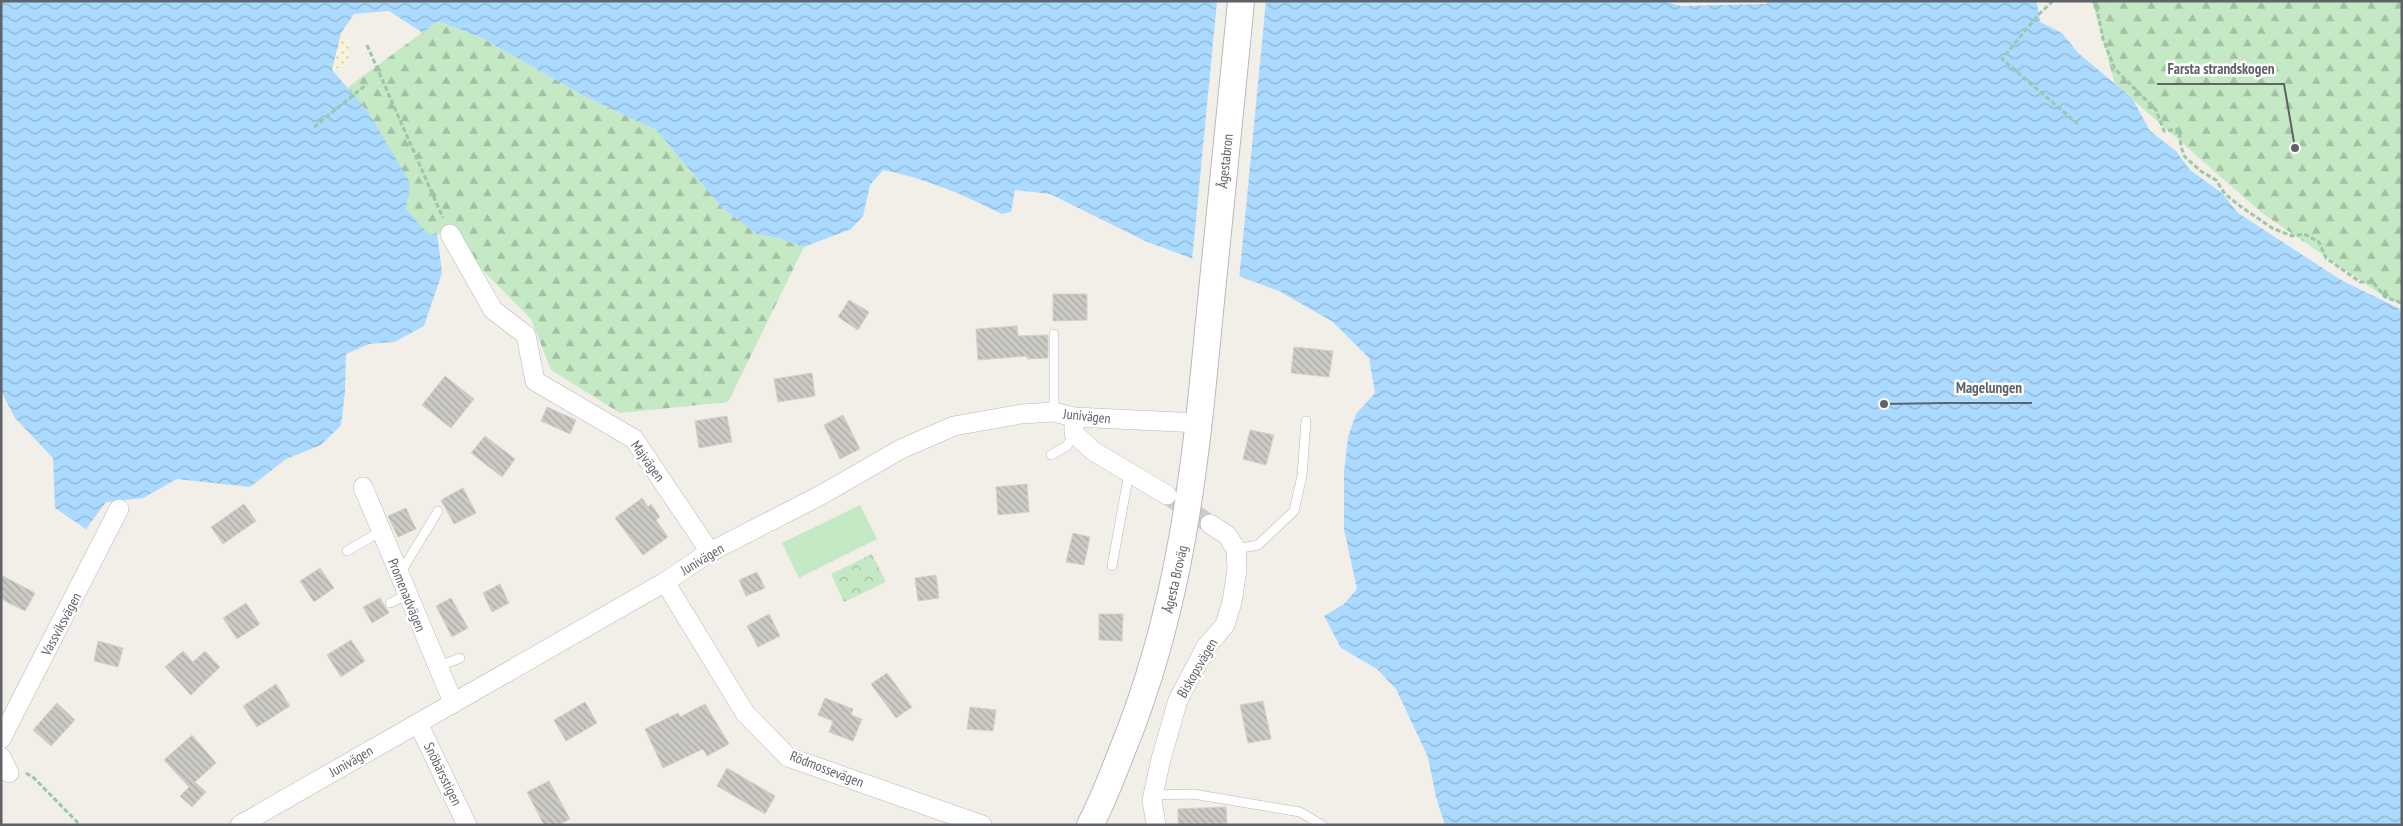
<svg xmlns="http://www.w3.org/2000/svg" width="2403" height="826" font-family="'PT Sans Narrow',sans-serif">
<defs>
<pattern id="forest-firs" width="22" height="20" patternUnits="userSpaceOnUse" patternTransform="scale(1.25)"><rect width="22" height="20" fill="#c5e8c5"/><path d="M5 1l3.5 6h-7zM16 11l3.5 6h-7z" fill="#a3c0a4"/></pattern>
<pattern id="sand-dots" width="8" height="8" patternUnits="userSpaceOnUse" patternTransform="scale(1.25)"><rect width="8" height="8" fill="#fbf3d9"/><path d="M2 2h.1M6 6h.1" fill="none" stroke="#cec8b4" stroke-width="1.8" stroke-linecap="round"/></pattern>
<pattern id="park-crowns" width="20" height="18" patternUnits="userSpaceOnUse" patternTransform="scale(1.25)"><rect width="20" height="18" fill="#c5e8c5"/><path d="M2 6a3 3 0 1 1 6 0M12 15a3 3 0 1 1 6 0" fill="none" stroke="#a3c0a4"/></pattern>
<pattern id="water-waves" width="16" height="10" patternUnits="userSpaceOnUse" patternTransform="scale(1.25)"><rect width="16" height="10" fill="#aadaff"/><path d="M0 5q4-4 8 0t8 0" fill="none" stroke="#8eb4d2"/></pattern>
<pattern id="building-back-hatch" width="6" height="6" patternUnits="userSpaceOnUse" patternTransform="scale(1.25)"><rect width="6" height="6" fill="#cccac5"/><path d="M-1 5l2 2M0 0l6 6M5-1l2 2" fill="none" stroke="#a9a8a4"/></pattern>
</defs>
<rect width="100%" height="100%" fill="#f1efe8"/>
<!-- grass -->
<path fill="#c5e8c5" d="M860 505 877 539 799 578 782 543Z"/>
<!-- forest -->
<path fill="url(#forest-firs)" d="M2092 1H2402V305L2385 297 2262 213 2115 84Z
M438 21 480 37 586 97 656 130 723 209 757 234 778 238 804 247 728 402 620 413 551 370 531 319 461 248 437 233 429 236 406 209 348 87Z"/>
<!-- sand -->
<path fill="url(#sand-dots)" d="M341 33 350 43 348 65 332 70Z"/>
<!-- park -->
<path fill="url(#park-crowns)" d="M872 554 886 582 844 602 831 574Z"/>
<!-- water -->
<path fill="url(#water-waves)" d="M1 1H1663L1681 6 1766 4 1769 1H2035L2037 4 2040 22 2062 33 2078 53 2132 98 2150 131 2176 151 2190 170 2222 193 2238 213 2341 280 2402 310V825H1445L1436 797 1428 757 1396 689 1377 669 1341 648 1324 616 1343 605 1357 589 1344 529V472L1348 437 1356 414 1375 393 1369 358 1333 322 1279 291 1145 241 1050 194 1015 190 1011 212 1002 214C964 195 925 178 883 170L870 185 863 216 851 229 804 247 778 238 757 234 723 209 656 130 586 97 480 37 438 21 423 33 389 11 354 14 341 33 332 70 367 110 410 183 406 209 429 235 437 233 442 273 424 326 394 342 369 344 346 354 345 392 341 425 321 445 286 459 250 487 177 479 143 498 106 502 86 529 55 508 53 458 15 418 1 391Z"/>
<!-- pier -->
<path fill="#f1efe8" d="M1217 1H1266L1239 280 1192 261Z"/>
<!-- building -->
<path fill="url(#building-back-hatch)" stroke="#d6d1c6" d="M1053 294H1087V320L1053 321Z
M849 300 869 312 858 330 838 317Z
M1017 326 1018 336 1048 335V358L1027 359V356L978 360 976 329Z
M1294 347 1333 351 1329 377 1291 373Z
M812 373 815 396 778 402 774 379Z
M445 376 474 399 451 428 422 405Z
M547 407 576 420 570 434 541 421Z
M843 415 860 449 840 459 824 425Z
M727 416 732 442 699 448 695 421Z
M1250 430 1274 435 1266 465 1243 459Z
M485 436 515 459 502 477 471 453Z
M1027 484 1029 512 998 515 996 487Z
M463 488 476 513 454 524 441 500Z
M642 498 648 507 651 504 660 517 656 520 668 537 643 555 615 518Z
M244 504 256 521 223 544 211 527Z
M406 508 416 529 398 537 388 516Z
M1073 533 1090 537 1084 565 1066 562Z
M320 568 334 588 314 602 300 581Z
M757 572 765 588 746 596 739 580Z
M1 575 35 593 25 611 1 599Z
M936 575 939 598 918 601 915 578Z
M500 584 509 603 492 612 483 593Z
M380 598 389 613 372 623 363 607Z
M451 598 468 628 452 637 436 606Z
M246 603 260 624 237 639 223 618Z
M769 614 780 636 758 647 747 626Z
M1099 614H1123L1122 641 1099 640Z
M351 640 365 661 341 677 327 655Z
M98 641 123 648 118 667 94 661Z
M183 651 193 662 205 651 220 667 191 695 165 667Z
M887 673 912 707 896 718 871 684Z
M276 684 290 706 257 727 243 706Z
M825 698 853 709 851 715 862 719 853 741 829 732 833 721 818 715Z
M1263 701 1271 739 1248 743 1240 705Z
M585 702 597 723 566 741 554 720Z
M57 703 75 720 51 746 33 730Z
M705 704 729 744 707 756 703 749 663 768 645 729 678 713 680 717Z
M970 707 996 710 993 731 967 729Z
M192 735 216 763 195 782 206 792 192 807 180 796 189 787 164 760Z
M727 768 775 796 765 814 717 786Z
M549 781 570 819 558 825H544L527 792Z
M1226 807 1227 825H1178V809Z"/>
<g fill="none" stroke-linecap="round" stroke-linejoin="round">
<!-- street-tunnel -->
<path stroke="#ccccc8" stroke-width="19" stroke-dasharray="19 9" stroke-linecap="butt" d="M1167 495 1210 524"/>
<!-- lane casing -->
<g stroke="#b5b8bc" stroke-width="10">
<path id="lane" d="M1054 412V334
M1051 455 1067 446 1074 433
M1236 549 1258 545 1294 511 1302 476 1306 421
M347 551 381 531
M1112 566 1129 473
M399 575 438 511
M390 603 407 595
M437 667 460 658
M1154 795 1193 794 1300 812 1322 825"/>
</g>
<!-- street casing -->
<g stroke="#b5b8bc" stroke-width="20">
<path id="street" d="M450 234 493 310 526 335 535 381 634 439 710 552
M1074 417V433L1093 451 1167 495
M363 487 453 702
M665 582 745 713 788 757 982 825
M418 723 467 825
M1 739 119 509
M1 757 9 773
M240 825 665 582 710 552 823 494 901 449 954 426 1021 414 1054 412 1074 417 1200 423
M1156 825 1152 800 1161 759 1178 700 1206 647 1225 625 1232 602 1237 569 1236 549 1227 535 1210 524"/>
</g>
<!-- secondary casing -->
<g stroke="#b6babf" stroke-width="28">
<path id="secondary" d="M1090 825C1103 801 1112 776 1122 751 1180 610 1195 471 1209 321 1220 215 1231 108 1241 1"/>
</g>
<!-- path -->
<path stroke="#9cc7a9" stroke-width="3" stroke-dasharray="5 2.5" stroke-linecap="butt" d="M2053 1 2039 14 2002 59 2079 125
M2092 1 2096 4 2103 39 2115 69 2156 110 2164 131 2179 129 2181 147 2185 157 2202 172 2216 180 2225 194 2240 206 2272 228 2292 236 2304 234 2319 242 2326 258 2360 282H2373L2385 297 2402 303
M367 45 443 218
M314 127 367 84
M26 773 34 778 80 825"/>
<!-- lane -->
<use href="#lane" stroke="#fff" stroke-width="9"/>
<!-- street -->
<use href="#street" stroke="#fff" stroke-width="19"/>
<!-- secondary -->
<use href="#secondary" stroke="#fff" stroke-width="26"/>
</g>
<g text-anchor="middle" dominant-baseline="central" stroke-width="5" stroke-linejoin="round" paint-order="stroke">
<!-- street labels -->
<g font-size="14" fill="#5f6368" stroke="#fff">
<text transform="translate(1225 161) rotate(-84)">Ågestabron</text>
<text transform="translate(1087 416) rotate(6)">Junivägen</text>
<text transform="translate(648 461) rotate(54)">Majvägen</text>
<text transform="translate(702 559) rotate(-31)">Junivägen</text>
<text transform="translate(1175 579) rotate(-77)">Ågesta Broväg</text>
<text transform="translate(407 595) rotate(68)">Promenadvägen</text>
<text transform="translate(61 624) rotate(-62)">Vassviksvägen</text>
<text transform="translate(1197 668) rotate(-60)">Biskopsvägen</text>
<text transform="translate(351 761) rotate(-30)">Junivägen</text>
<text transform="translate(827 769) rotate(21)">Rödmossevägen</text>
<text transform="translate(443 774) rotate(64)">Snöbärsstigen</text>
</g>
</g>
<!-- callouts -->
<path fill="none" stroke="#5f6368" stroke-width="2" d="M2295 148L2284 84H2157M1884 404L1946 403H2032"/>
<g fill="#5f6368" stroke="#fff" stroke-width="2">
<circle cx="2295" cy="148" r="5"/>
<circle cx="1884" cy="404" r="5"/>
</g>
<g font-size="15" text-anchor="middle" font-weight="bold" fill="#5f6368" stroke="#fff" stroke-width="5" stroke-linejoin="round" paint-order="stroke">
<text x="2221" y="74">Farsta strandskogen</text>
<text x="1989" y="393">Magelungen</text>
</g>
<!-- border -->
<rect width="2403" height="826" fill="none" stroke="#5f6368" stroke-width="5"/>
</svg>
